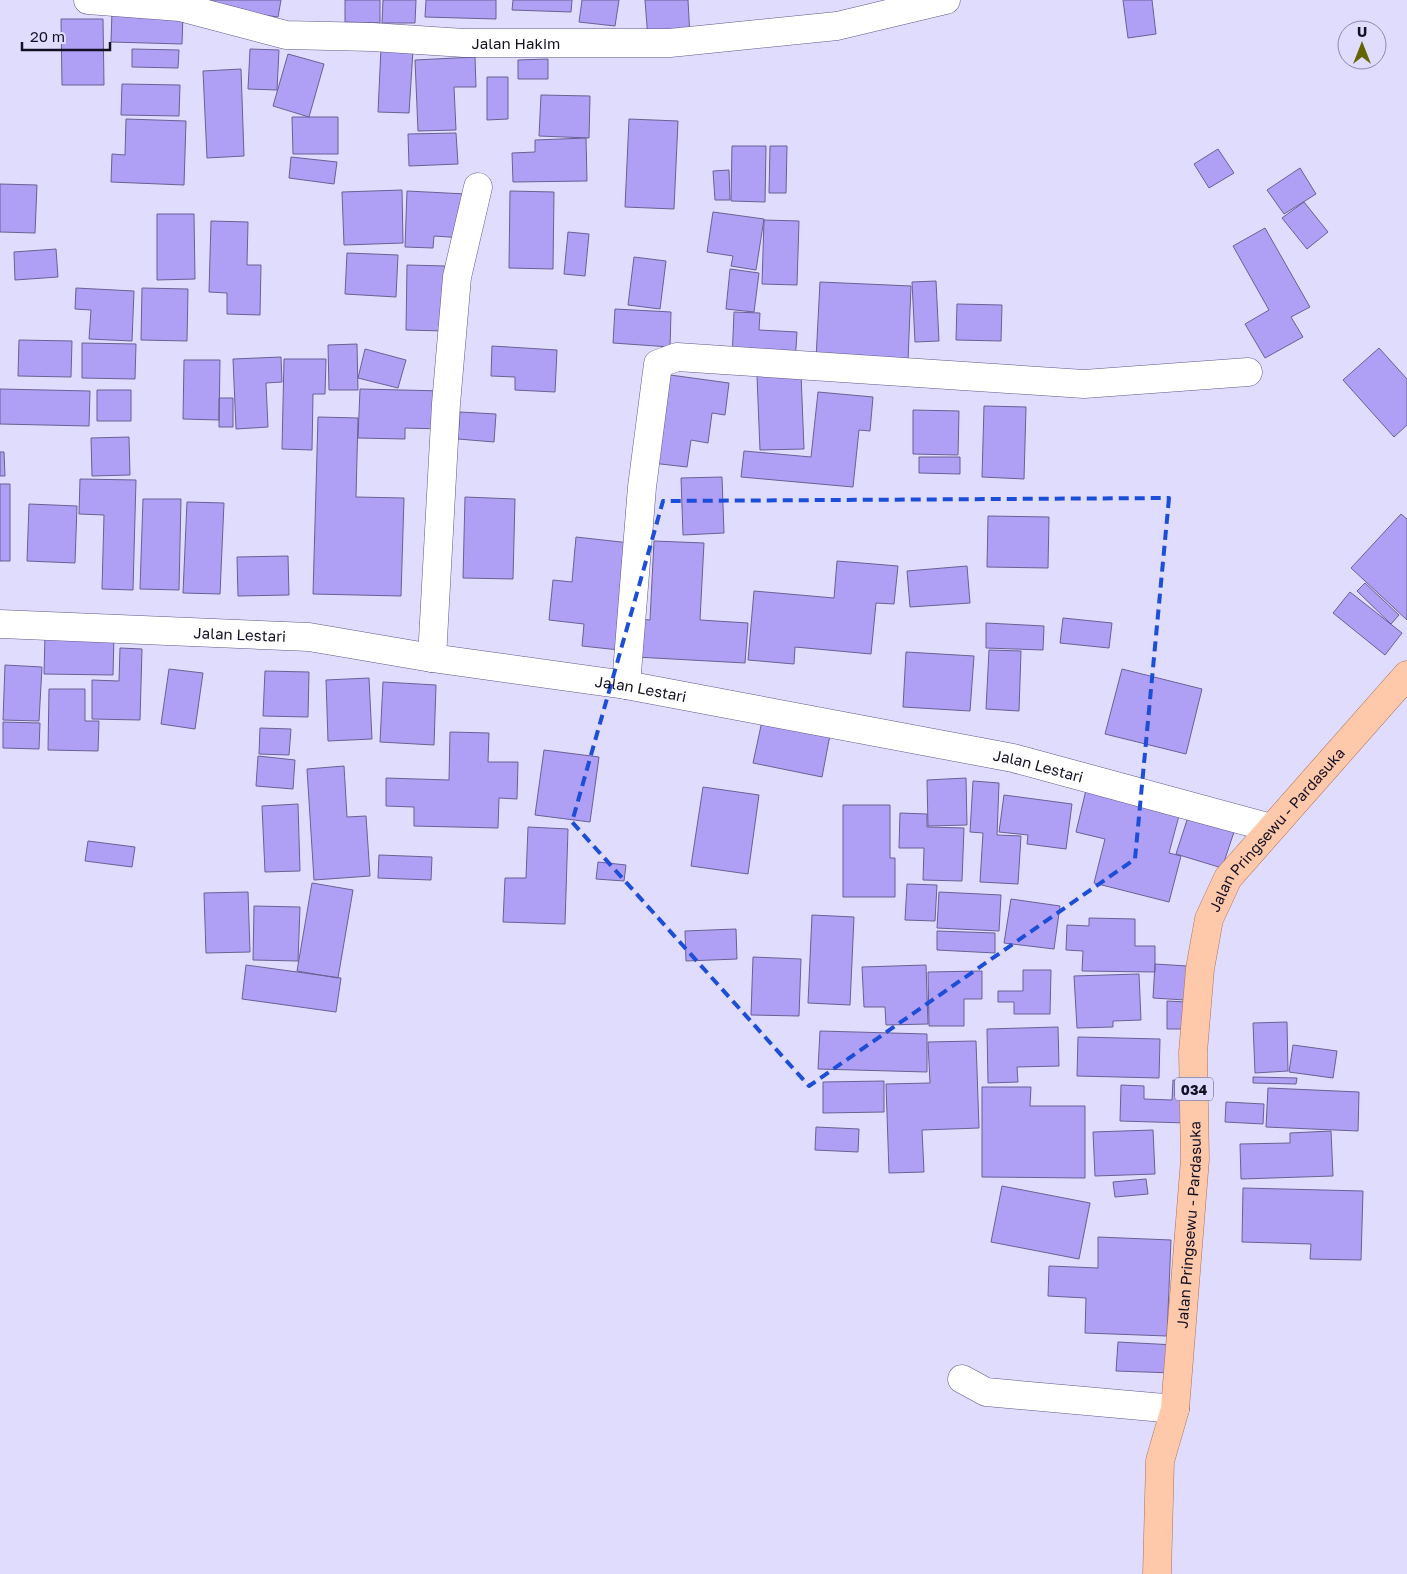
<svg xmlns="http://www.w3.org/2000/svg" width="1407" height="1574" font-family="'Golos Text',sans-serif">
<rect width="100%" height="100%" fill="#e0dcfe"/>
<!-- building -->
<path fill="#afa0f6" stroke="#696193" d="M210 0H281L278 17 209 7Z
M345 0H380V23L345 22Z
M383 0H416L415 23H382Z
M426 0H496V19L425 17Z
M513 0H572L571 12 512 10Z
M582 0H619L615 26 579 22Z
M645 0H688L690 37 648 39Z
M1123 0H1152L1156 34 1128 38Z
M112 11 183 14 182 44 111 42Z
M61 19H103L104 85H62Z
M381 48 413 50 409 113 378 112Z
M132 49 179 50 178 68 132 67Z
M250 49 279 50 277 90 248 89Z
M288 54 324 64 309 117 273 106Z
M475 57 476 87H454L456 130 418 131 415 60Z
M548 59V79H518V60Z
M241 69 244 156 207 158 203 71Z
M487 77H508V119L487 120Z
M122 84 180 85 179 116 121 115Z
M541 95 590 96 589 138 539 136Z
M292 117H338V154H293Z
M126 119 186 121 184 185 111 182 112 154 125 155Z
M629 119 678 121 674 209 625 207Z
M456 133 458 164 409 166 408 134Z
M586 138 587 181 513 182 512 153 535 152V140Z
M732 146H766L765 202 731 201Z
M770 146H787L786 193H769Z
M1218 149 1234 173 1209 188 1194 164Z
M291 157 337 162 334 184 289 178Z
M1300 168 1316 194 1284 214 1267 190Z
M729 170 730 200H715L713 171Z
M0 184 37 185 35 233 0 232Z
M402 190 403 243 344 245 342 192Z
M407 191 466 194 464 238 434 236 433 248 405 247Z
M510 191 554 192 553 269 509 268Z
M1304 202 1328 232 1307 249 1282 218Z
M713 212 764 219 756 270 731 266 733 256 707 252Z
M157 214H194L195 279 157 280Z
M764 220 799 221 797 285 762 284Z
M211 221 248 222 247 265H261L260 315 227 314V293L209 292Z
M1265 228 1310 307 1291 317 1303 337 1265 358 1245 324 1269 310 1233 246Z
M568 232 589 234 585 276 564 274Z
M56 249 58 277 15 280 14 252Z
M347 253 398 255 396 297 345 294Z
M634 257 666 261 660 309 628 305Z
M407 265 445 266 444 331 406 330Z
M730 269 759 273 754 312 726 309Z
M936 281 939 341 915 342 912 282Z
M820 282 911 286 908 361 816 359Z
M76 288 134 291 132 341 89 339 91 310 75 309Z
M142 288 188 289 187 341 141 340Z
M957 304 1002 305 1001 341 956 340Z
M615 309 671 312 670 347 613 343Z
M734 312 760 313 759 330 797 332 795 363 732 360Z
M19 340 72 341 71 377 18 376Z
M82 343 136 344 135 379 82 378Z
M357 344 358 390H329L328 345Z
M492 346 557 350 555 392 515 390V377L491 376Z
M1379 348 1407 379V425L1394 437 1343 380Z
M365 349 406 360 398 388 358 378Z
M281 357 282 382 266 383 268 427 236 429 233 359Z
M284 359H326L325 394H313L312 450 282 449Z
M184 360H220L219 420 183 419Z
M663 374 729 383 725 415 712 413 708 443 691 440 687 467 652 463Z
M801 374 804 449 760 450 757 376Z
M0 389 90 391 89 426 0 424Z
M360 389 444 391 443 429 405 428V439L358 438Z
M97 390H131V421H97Z
M818 392 873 397 870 431 859 430 853 487 741 477 744 451 811 457Z
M219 398H233V427H219Z
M984 406 1026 407 1024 479 982 477Z
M913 410 959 411 958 455 913 454Z
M460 412 496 414 494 442 458 439Z
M318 417 358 418 356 497 404 498 401 596 313 594Z
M129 437 130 475 92 476 91 438Z
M0 452H4L5 476H0Z
M919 457H960V474L919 473Z
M722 477 724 533 683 535 681 478Z
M80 479 136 480 133 590 102 589 104 515 79 514Z
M0 484H10V561H0Z
M465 497 515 499 513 579 463 578Z
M143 499H181L179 590 140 589Z
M187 502 224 503 220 594 183 593Z
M29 504 77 506 75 563 27 561Z
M1401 514 1407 519V620L1351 568Z
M988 516 1049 517 1048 568 987 567Z
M576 537 630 543 619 650 582 646 584 624 549 620 553 580 572 582Z
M654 541 704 543 700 620 748 623 745 663 636 657 637 619 650 620Z
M288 556 289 595 238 596 237 557Z
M837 561 898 566 894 604 876 603 871 654 795 647 794 664 748 660 754 591 834 598Z
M967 566 970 603 910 607 907 571Z
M1365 583 1399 615 1391 624 1357 591Z
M1350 592 1402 633 1385 655 1333 613Z
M1063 618 1112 623 1109 648 1060 643Z
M986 623 1044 626 1043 650 986 648Z
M45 635 114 636 113 675 44 674Z
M120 648 142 649 140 720 92 719V680L119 681Z
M989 650 1021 651 1019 711 986 709Z
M906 652 974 656 970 711 903 707Z
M5 665 42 667 39 721 3 720Z
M169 669 203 673 195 729 161 724Z
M1122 669 1202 689 1186 754 1105 734Z
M265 671 309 672 308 717 263 716Z
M369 678 372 739 328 741 326 680Z
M383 682 436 685 434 745 380 742Z
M49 689H85V721H99L98 751 48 750Z
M762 721 830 735 822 777 753 763Z
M3 722 40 723 39 749 3 748Z
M260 728 291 729 289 755 259 754Z
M450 732 489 733 488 762H518L517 799 499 798 498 828 414 826V807L386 806V778L449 780Z
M544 750 599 757 590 822 535 815Z
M258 756 295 760 293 789 256 786Z
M344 766 347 817 366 816 370 876 314 880 307 769Z
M966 778 967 825 928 826 927 780Z
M973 781 999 783 997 835 1021 836 1018 884 980 882 983 833 970 832Z
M703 787 759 795 748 874 691 866Z
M1086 790 1180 812 1169 853 1181 856 1169 902 1094 883 1105 839 1076 832Z
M1004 795 1072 804 1066 849 1027 844 1028 835 999 832Z
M298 804 300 871 265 872 262 806Z
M843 805H890V858H895V897H843Z
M900 813 927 814V827L964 828 962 881 923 880 924 848H899Z
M1189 814 1235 829 1222 868 1176 854Z
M528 827 568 829 565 924 503 922 505 878H526Z
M88 841 135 847 132 867 85 861Z
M379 855 432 857 431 880 378 878Z
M598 862 626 865 624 881 596 879Z
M312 883 353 890 338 978 297 971Z
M907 884 937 885 935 921 905 920Z
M248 892 250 952 206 953 204 893Z
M939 892 1001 895 999 931 937 928Z
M1011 899 1060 906 1054 949 1004 943Z
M254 906 300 907 298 961 253 960Z
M812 915 854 917 850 1005 808 1003Z
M1089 918 1135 919V946H1155V972L1082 971 1083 951 1066 950 1067 925 1089 926Z
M736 929 737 959 686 961 685 931Z
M937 931 995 933V953L937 950Z
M753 957 801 959 799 1016 751 1015Z
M1155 964 1187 966 1185 1000 1153 998Z
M246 965 341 978 336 1012 242 999Z
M926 965 928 1024 886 1025 885 1007H864L862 967Z
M1023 970H1051L1050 1014H1014V1002H998V991H1023Z
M982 971V999H964V1026H929L928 972Z
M1139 974 1141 1020 1113 1021V1027L1077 1028 1074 976Z
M1167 1001 1186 1002 1185 1029H1167Z
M1287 1022 1288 1071 1255 1073 1253 1023Z
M1058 1027 1059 1066 1017 1067 1018 1082 988 1083 987 1029Z
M820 1031 927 1034V1072L818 1069Z
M1078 1037 1160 1039 1159 1078 1077 1076Z
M976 1041 979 1128 922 1130 924 1172 889 1173 886 1084 930 1083 928 1042Z
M1293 1045 1337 1051 1333 1078 1289 1072Z
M1253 1077 1297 1078 1296 1084 1253 1083Z
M1173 1080 1188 1081 1187 1123 1120 1121 1121 1085 1144 1086V1099L1172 1100Z
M884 1081V1112L823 1113V1082Z
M982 1087H1031L1030 1106H1085V1178L982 1177Z
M1268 1088 1359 1092 1358 1131 1266 1127Z
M1226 1102 1264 1104 1263 1124 1225 1122Z
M816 1127 859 1129 858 1152 815 1150Z
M1153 1130 1155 1174 1095 1176 1093 1132Z
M1331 1131 1333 1176 1241 1179 1240 1144 1290 1143V1133Z
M1146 1179 1148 1194 1115 1197 1113 1182Z
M1002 1186 1090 1203 1079 1259 991 1242Z
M1243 1188 1363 1191 1361 1260 1310 1259 1311 1244 1242 1242Z
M1098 1237 1171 1240 1167 1336 1085 1333 1086 1298 1048 1296 1049 1266 1098 1268Z
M1118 1342 1175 1345 1174 1373 1116 1371Z"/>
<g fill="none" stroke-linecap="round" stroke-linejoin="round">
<!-- minor casing -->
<g stroke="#605889" stroke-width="29">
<g id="minor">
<path id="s1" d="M88 0 180 7 286 35 372 37 464 43H670L837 26 946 0"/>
<path id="s2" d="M0 624 309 637 432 658 626 685 1013 758 1271 828"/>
<path d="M432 658 446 404 457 277 478 187"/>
<path d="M626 685 642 487 658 364 677 357 1084 384 1248 372"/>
<path d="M962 1379 986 1392 1175 1409"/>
</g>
</g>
<!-- primary casing -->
<g stroke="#ab7156" stroke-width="29">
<g id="primary">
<path id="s3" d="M1157 1574 1160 1461 1175 1409 1195 1159 1193 1052 1200 969 1209 919 1228 878 1407 675"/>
</g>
</g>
<!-- minor -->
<use href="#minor" stroke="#fff" stroke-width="28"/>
<!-- primary -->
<use href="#primary" stroke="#fdc9aa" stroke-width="28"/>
</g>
<!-- marked area -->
<path fill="none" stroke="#1d4ed8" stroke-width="4" stroke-dasharray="10 6" stroke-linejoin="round" d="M1169 498 1135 859 809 1086 572 822 663 501Z"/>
<g text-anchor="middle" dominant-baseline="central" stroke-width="4" stroke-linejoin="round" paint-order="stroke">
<!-- shield labels -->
<rect fill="#e0dcfe" stroke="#514d65" stroke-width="1" x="1175" y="1077.5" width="38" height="23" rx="4"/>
<g font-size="14" font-weight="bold" fill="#141024">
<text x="1194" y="1089">034</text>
</g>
<!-- street labels -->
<g font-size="15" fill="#141024" stroke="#e0dcfe">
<text stroke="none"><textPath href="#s1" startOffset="432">Jalan Hakim</textPath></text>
<text stroke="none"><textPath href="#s2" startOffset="240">Jalan Lestari</textPath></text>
<text stroke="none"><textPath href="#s2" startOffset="645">Jalan Lestari</textPath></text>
<text stroke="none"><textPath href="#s2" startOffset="1050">Jalan Lestari</textPath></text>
<text stroke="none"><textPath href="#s3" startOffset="772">Jalan Pringsewu - Pardasuka</textPath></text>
<text stroke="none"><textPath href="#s3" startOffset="352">Jalan Pringsewu - Pardasuka</textPath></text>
</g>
</g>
<!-- north arrow -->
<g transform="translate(1362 45)"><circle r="24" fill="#e0dcfe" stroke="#8e8aa7"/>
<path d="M0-4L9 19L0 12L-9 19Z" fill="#636500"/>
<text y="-8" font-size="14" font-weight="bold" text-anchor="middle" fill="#141024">U</text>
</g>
<!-- scale -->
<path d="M22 42v8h88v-8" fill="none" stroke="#141024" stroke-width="2.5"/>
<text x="30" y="42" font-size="15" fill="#141024" stroke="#e0dcfe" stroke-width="4" paint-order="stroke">20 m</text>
</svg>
